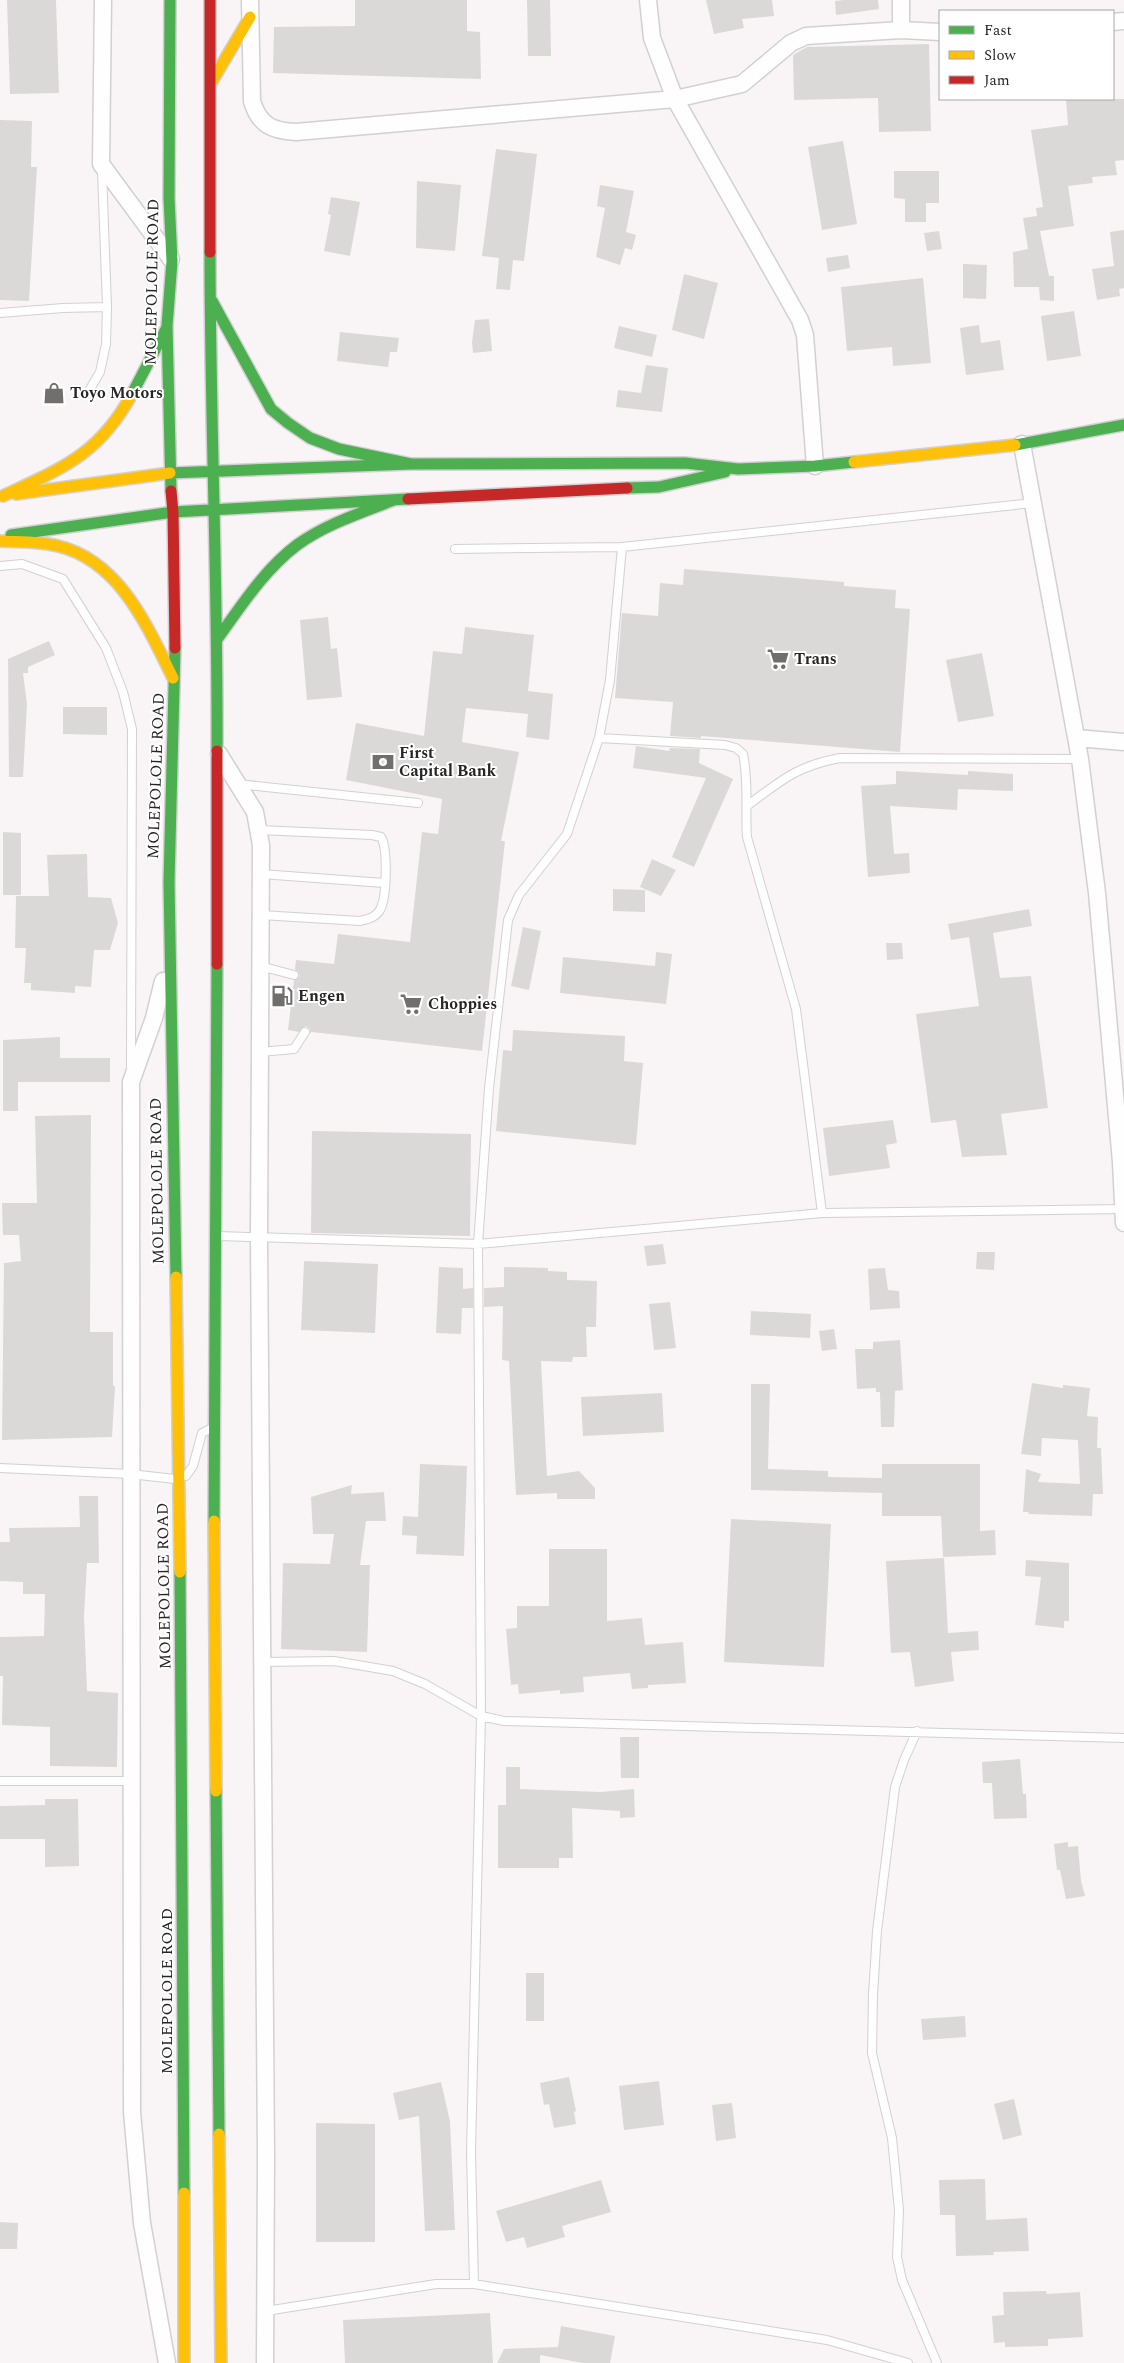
<svg xmlns="http://www.w3.org/2000/svg" width="1124" height="2363" font-family="Spectral,serif">
<rect width="100%" height="100%" fill="#f9f5f6"/>
<!-- building -->
<path fill="#dad9d8" d="M7 0H56L59 93 10 94Z
M355 0H467V31L480 32 481 79 273 73 274 27 355 26Z
M527 0H550L551 56H528Z
M706 0H772L774 16 742 19 744 28 714 34Z
M844 0H878L879 9 836 15 835 1Z
M929 44 931 131 879 132 878 98 794 100 793 55 807 47Z
M1066 99H1124V160L1115 161 1117 175 1092 177 1093 183 1068 186 1074 226 1040 231 1049 276H1054V301L1040 300 1039 287H1014L1013 252 1028 249 1023 218 1037 216 1036 208 1043 207 1031 130 1068 125Z
M0 120 32 121 31 167H37L29 301 0 300Z
M843 141 857 224 822 230 808 147Z
M496 149 537 154 524 261 513 260 510 290 496 289 499 258 482 256Z
M894 171H939V203H926V222H905V199L894 198Z
M417 181 461 185 455 251 416 248Z
M600 185 634 191 626 232 636 235 632 250 625 248 620 265 596 257 605 208 597 206Z
M331 197 360 202 350 256 324 251 331 215 328 214Z
M1124 230V288L1119 289 1120 296 1097 300 1092 269 1114 266 1110 232Z
M939 231 942 249 927 251 924 233Z
M848 255 850 268 828 272 826 258Z
M963 264 987 265 986 299 963 298Z
M684 274 718 283 704 339 672 330Z
M923 278 931 363 893 366 892 347 847 351 841 287Z
M1074 311 1081 356 1047 361 1041 316Z
M489 319 492 351 473 353 472 342 475 320Z
M979 325 981 343 1000 340 1004 370 966 375 960 328Z
M619 326 657 335 652 357 614 348Z
M340 332 399 338 397 352H390L388 367 337 361Z
M646 365 668 368 662 412 616 407 618 390 641 393Z
M684 569 844 582V586L896 590 895 608 910 609 900 752 701 736V738L670 736 673 702 615 698 622 613 658 616 660 583 683 585Z
M328 617 331 649 337 648 342 697 307 700 300 620Z
M465 627 534 635 528 691 553 694 549 740 526 737 528 714 466 708 462 742 519 752 501 841H505L482 1051 312 1032 310 1033V1029L306 1026 299 1032 288 1030 294 980 300 976 295 969 296 960 334 964 338 934 410 942 422 832 438 834 442 799 346 780 356 723 424 736 433 651 462 654Z
M49 641 55 655 28 667V673H23L27 704 23 777H9L8 659Z
M982 653 994 716 958 722 946 660Z
M63 707H107V735L63 734Z
M636 746 669 751 670 748 700 749 699 763 733 779 694 867 672 857 706 778 633 768Z
M896 771 968 775V771L1013 774V791L958 789 957 810 890 806 894 854 909 853 910 873 868 877 861 786 896 784Z
M3 832 21 833V895H3Z
M87 854 88 897 111 898 118 923 110 950H94L91 987 75 986V993L31 990V983H24L26 948H15L16 896H49L47 855Z
M652 859 676 870 661 896 640 887Z
M613 889 645 890V912L613 911Z
M1029 909 1032 926 993 933 1000 978 1031 976 1048 1108 1001 1114 1007 1155 962 1157 956 1120 931 1123 916 1014 979 1006 969 937 951 940 948 924Z
M523 927 541 931 529 990 511 986Z
M886 943H902L903 959 887 960Z
M656 952 672 954 666 1004 560 993 563 957 655 966Z
M513 1030 625 1036 624 1061 643 1063 636 1145 496 1131 503 1050 512 1051Z
M60 1037V1058H110V1082H18V1111H3V1040Z
M91 1115 90 1332H113V1386H115L112 1437 2 1440 4 1263 21 1261 19 1235H3L2 1203H37L35 1116Z
M893 1120 897 1143 886 1145 890 1168 829 1176 823 1128Z
M312 1131 471 1134 470 1236 311 1233Z
M663 1244 666 1264 647 1266 644 1246Z
M977 1252H995L994 1270 976 1269Z
M304 1261 378 1264 375 1333 301 1330Z
M439 1267 463 1268V1289L473 1288V1308H462L461 1334 436 1333Z
M504 1267 548 1268V1271L567 1272V1280L597 1281 596 1327H586L587 1357H573L572 1362 541 1361 547 1476 579 1471 595 1488V1499H557V1493L516 1495 509 1361 502 1360 503 1306 484 1307V1288L504 1287Z
M885 1268 888 1290 899 1291 900 1308 870 1310 868 1269Z
M670 1302 676 1348 654 1350 649 1304Z
M751 1311 811 1314 810 1338 750 1335Z
M834 1329 837 1349 822 1351 819 1331Z
M900 1340 903 1390 895 1391 894 1427H881L880 1392H876V1388L857 1389 855 1349H873V1342Z
M1032 1383 1063 1388V1385L1090 1388 1087 1416 1098 1417 1097 1448H1101L1103 1494H1093L1092 1516 1028 1514 1029 1512H1023L1026 1469 1041 1474 1038 1482 1080 1484 1078 1440 1042 1438 1041 1456 1021 1454Z
M751 1384H770L768 1469 828 1471V1477L882 1478V1464H980V1531L995 1530 996 1555 943 1557 941 1516H882V1493L751 1490Z
M662 1393 664 1432 583 1436 581 1397Z
M420 1464 467 1466 464 1556 416 1554 417 1536 402 1535 403 1516 418 1517Z
M352 1485 351 1494 384 1492 386 1521H366L360 1565H370L367 1652 281 1649 283 1563 330 1564 334 1534H313L311 1497Z
M79 1496H98L99 1563H87L84 1616 87 1691 118 1693 117 1767 50 1766V1727L2 1725 3 1676H0V1637L44 1636 45 1594H23V1582L0 1581V1542H10L9 1528 80 1527Z
M731 1519 831 1524 824 1667 724 1662Z
M549 1549H607V1621L642 1618 645 1645 683 1642 686 1683 648 1685V1688L632 1689 630 1673 583 1677 584 1692 560 1694V1690L519 1694 518 1684 511 1685 506 1629 517 1628V1606H549Z
M944 1558 948 1633 978 1631 979 1650 951 1652 954 1681 915 1687 910 1652 891 1653 886 1561Z
M1026 1560 1069 1563V1621H1064V1628L1035 1625 1041 1577 1025 1576Z
M620 1737H639V1778H621Z
M1020 1759 1023 1794H1026L1027 1818 994 1819 992 1783H983L982 1762Z
M506 1767H520V1789L601 1792 634 1789 635 1817 620 1818V1811L572 1808 573 1858H559V1868H498V1805H506Z
M45 1799H78L79 1866 45 1867V1839H0V1806L45 1805Z
M1068 1842V1847L1078 1846 1081 1881 1085 1896 1066 1899 1060 1870H1057L1054 1844Z
M526 1973H544V2021H526Z
M965 2016 966 2037 923 2040 921 2019Z
M569 2077 576 2111 574 2112 576 2124 554 2128 549 2104 544 2105 540 2083Z
M659 2081 664 2125 624 2130 619 2086Z
M441 2082 450 2121 455 2230 425 2231 419 2116 399 2120 393 2093Z
M1014 2099 1022 2135 1003 2140 994 2104Z
M732 2103 736 2138 716 2141 712 2105Z
M316 2123 375 2124V2242H316Z
M985 2179 986 2220 1027 2218 1029 2251 993 2252 994 2255 956 2256 955 2215H940L939 2180Z
M601 2180 611 2212 562 2226 565 2237 527 2248 524 2237 506 2242 496 2211Z
M0 2222 18 2223 17 2249H0Z
M1046 2291 1047 2294 1080 2292 1083 2337 1048 2339V2346L1005 2347V2342L994 2343 992 2316 1004 2315 1003 2292Z
M490 2313 493 2363H345L343 2320Z
M561 2326 615 2336 610 2363H583L540 2355V2363H497L504 2349 558 2347Z"/>
<g fill="none" stroke-linecap="round" stroke-linejoin="round">
<!-- lane casing -->
<g stroke="#d3d0d1" stroke-width="10">
<path id="lane" d="M0 313 63 308 107 307
M87 394 100 372 106 344 107 307 102 171
M455 549 622 547 1033 503
M0 566 22 564 63 579 106 648 123 692 132 729 131 1067
M599 738 725 745 736 748 743 754C749 782 745 809 747 837L796 1009 822 1213
M238 784 418 803
M748 805C782 780 797 766 840 758L1080 759
M259 830 372 835 381 837C388 849 387 897 380 910 375 918 368 919 360 921L261 915
M261 874 384 883
M260 966 294 975
M260 1052 294 1049 305 1032
M219 1236 478 1244 822 1213 1123 1209
M0 1468 130 1474 175 1479
M186 1476 193 1466 202 1433 210 1429
M263 1662 334 1661 393 1671 425 1684 481 1716 504 1721 1124 1738
M917 1731 904 1760 895 1787 877 1931 873 1994 872 2053 892 2138 899 2210 897 2257 902 2280 937 2363
M0 1781H132
M474 2284 471 2152 481 1716 478 1244 489 1088 508 920 519 895 567 834 599 738 610 680 622 547
M266 2311 436 2284H474L827 2340 908 2363"/>
</g>
<!-- street casing -->
<g stroke="#d3d0d1" stroke-width="19">
<path id="street" d="M103 0 101 164 171 259
M250 0 252 101C259 125 272 131 296 132L675 99 742 84 791 43 806 36 901 30 940 32
M648 0 652 38 675 99 800 320 805 335 815 466
M901 0V30
M1113 22 1124 21
M1022 444 1080 759 1097 893 1121 1162 1124 1223
M1076 738 1124 742
M219 754 255 812 261 845 259 1238 266 2156 265 2363
M163 981 154 1018 131 1082 132 2112 142 2223 167 2363"/>
</g>
<!-- fast casing -->
<g stroke="#d3d0d1" stroke-width="14">
<path id="fast" d="M170 0 169 198 172 261 167 326 171 491
M210 252C210 418 218 585 217 751
M212 301 271 409 288 423 310 438 339 449 411 464
M132 394 166 329
M1015 445 1124 425
M170 473 411 464 685 463 738 469 815 466 854 462
M627 488 659 487 725 472
M11 535 173 512 408 499
M218 638C242 605 264 570 297 545 326 524 361 513 394 500
M175 648 169 882 176 1277
M214 1521 217 964
M180 1572 184 2193
M216 1791 219 2134"/>
</g>
<!-- slow casing -->
<g stroke="#d3d0d1" stroke-width="14">
<path id="slow" d="M211 83 250 17
M854 462 1015 445
M16 494 170 473
M3 496C62 468 99 455 132 394
M0 541C19 542 39 541 58 546 120 561 147 626 173 678
M176 1277 180 1572
M214 1521 216 1791
M219 2134 221 2363
M184 2193V2363"/>
</g>
<!-- jam casing -->
<g stroke="#d3d0d1" stroke-width="14">
<path id="jam" d="M210 252V0
M171 491 173 512 175 648
M408 499 627 488
M217 964V751"/>
</g>
<!-- lane -->
<use href="#lane" stroke="#fefefe" stroke-width="8"/>
<!-- street -->
<use href="#street" stroke="#fefefe" stroke-width="16"/>
<!-- fast -->
<use href="#fast" stroke="#4caf50" stroke-width="11"/>
<!-- slow -->
<use href="#slow" stroke="#ffc107" stroke-width="11"/>
<!-- jam -->
<use href="#jam" stroke="#c62828" stroke-width="11"/>
</g>
<!-- icons -->
<defs>
<g id="shop-bare" transform="scale(1.725)"><path d="M-5-2.5h2.3a2.7 3.5 0 0 1 5.4 0H5L5.5 6h-11ZM-1.5-2.5h3a1.5 2.3 0 0 0-3 0Z" fill="#716e6e" stroke="#fff" stroke-width="2.5" paint-order="stroke"/></g>
<g id="supermarket-bare" transform="scale(1.725)"><path d="M-6-5.5h2.5l.6 2H6L4.5 2H-2.5L-4.4-4H-6ZM-1.5 3.2a1.3 1.3 0 1 0 .1 0ZM3 3.2a1.3 1.3 0 1 0 .1 0Z" fill="#716e6e" stroke="#fff" stroke-width="2.5" paint-order="stroke"/></g>
<g id="bank-bare" transform="scale(1.725)"><path d="M-6-4H6V4H-6ZM0-2.3a2.3 2.3 0 1 0 0 4.6a2.3 2.3 0 1 0 0-4.6Z" fill="#716e6e" stroke="#fff" stroke-width="2.5" paint-order="stroke"/></g>
<g id="fuel-bare" transform="scale(1.725)"><path d="M-5.5-6h7V0h2V4h1.3V-2.5L3-4.5l.8-.8L6-3V5H2.5V1h-1V6h-7ZM-4.2-4.7v3.2H.2V-4.7Z" fill="#716e6e" stroke="#fff" stroke-width="2.5" paint-order="stroke"/></g>
</defs>
<g fill-rule="evenodd">
<use href="#shop-bare" x="54" y="393"/>
<use href="#supermarket-bare" x="778" y="659"/>
<use href="#bank-bare" x="383" y="762"/>
<use href="#fuel-bare" x="282" y="996"/>
<use href="#supermarket-bare" x="411" y="1004"/>
</g>
<g text-anchor="middle" dominant-baseline="central" stroke-width="4" stroke-linejoin="round" paint-order="stroke">
<!-- street labels -->
<g font-size="16" fill="#282525" stroke="#fff">
<text transform="translate(152 282) rotate(-89)">MOLEPOLOLE ROAD</text>
<text transform="translate(156 776) rotate(-88)">MOLEPOLOLE ROAD</text>
<text transform="translate(157 1181) rotate(-91)">MOLEPOLOLE ROAD</text>
<text transform="translate(164 1586) rotate(-91)">MOLEPOLOLE ROAD</text>
<text transform="translate(167 1991) rotate(-90)">MOLEPOLOLE ROAD</text>
</g>
<!-- poi labels -->
<g font-size="16" font-weight="bold" fill="#282525" stroke="#fff" text-anchor="start">
<text x="70" y="393">Toyo Motors</text>
<text x="794" y="659">Trans</text>
<text x="399" y="753">First<tspan x="399" dy="18">Capital Bank</tspan></text>
<text x="298" y="996">Engen</text>
<text x="428" y="1004">Choppies</text>
</g>
</g>
<!-- legend -->
<rect x="939" y="10" width="175" height="90" fill="#ffffff" stroke="#a9a8a8"/>
<rect x="949" y="26" width="25" height="8" fill="#4caf50" stroke="#a9a8a8"/>
<text x="984" y="35" font-size="15" fill="#282525">Fast</text>
<rect x="949" y="51" width="25" height="8" fill="#ffc107" stroke="#a9a8a8"/>
<text x="984" y="60" font-size="15" fill="#282525">Slow</text>
<rect x="949" y="76" width="25" height="8" fill="#c62828" stroke="#a9a8a8"/>
<text x="984" y="85" font-size="15" fill="#282525">Jam</text>
</svg>
